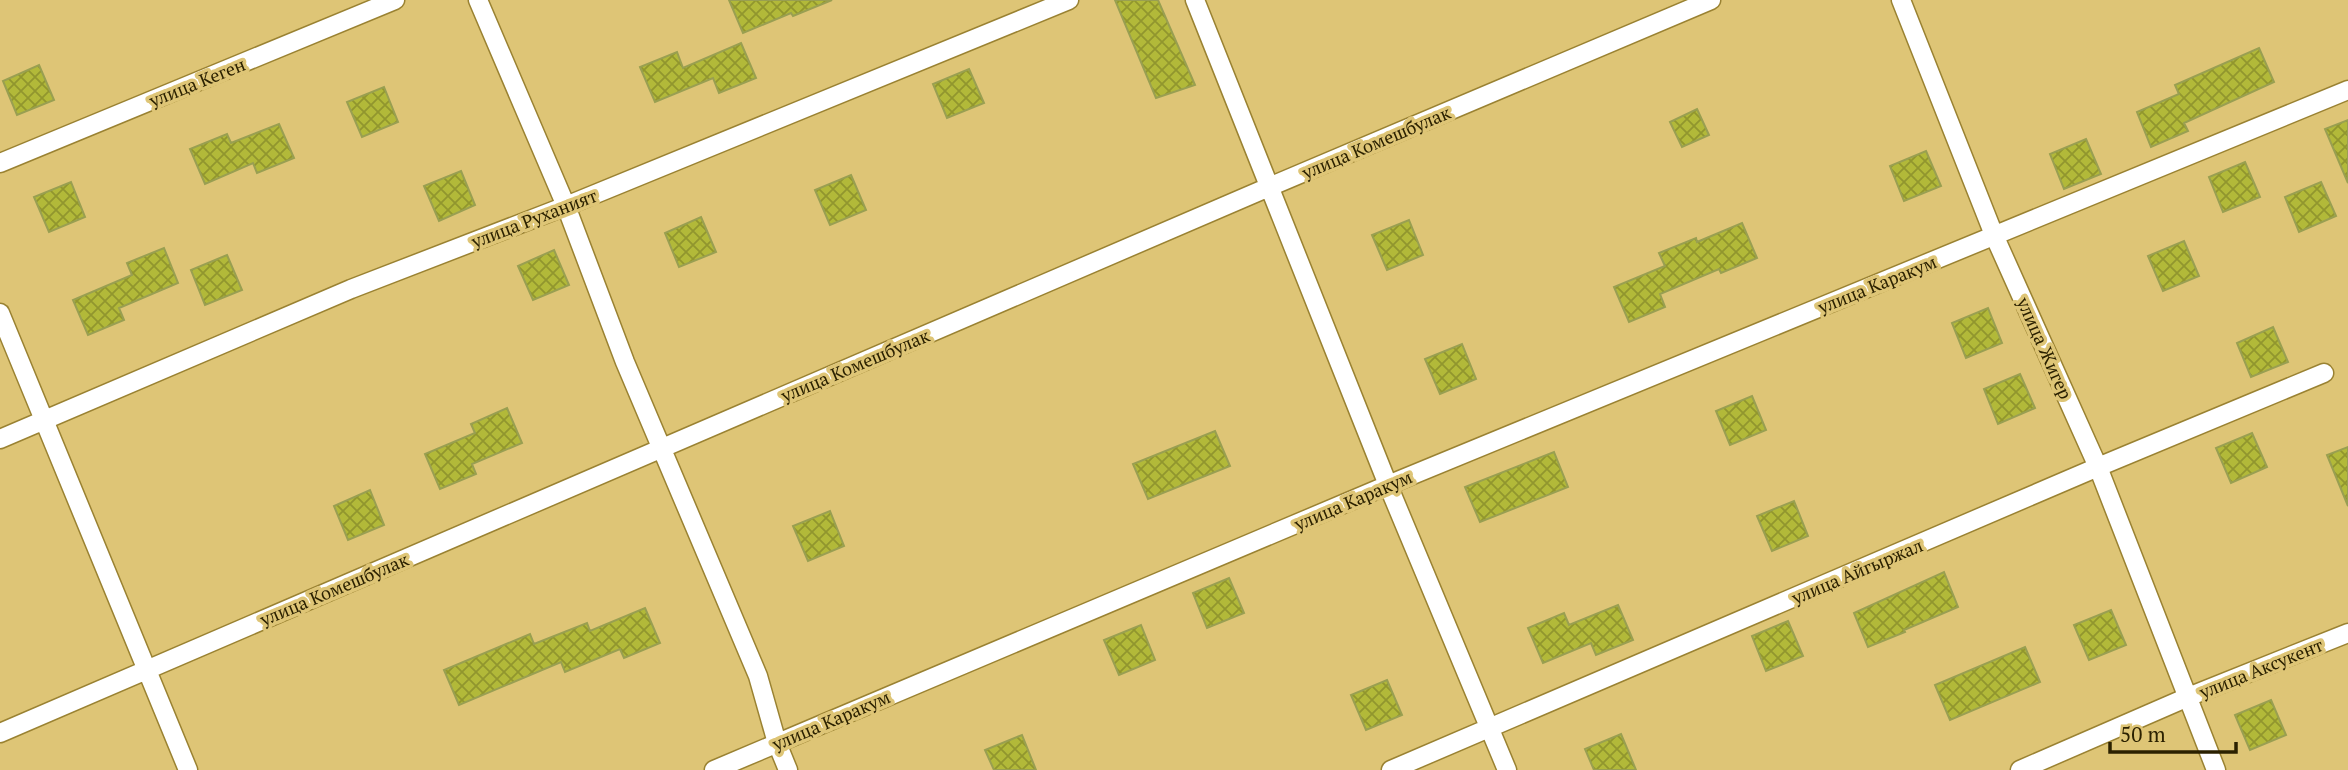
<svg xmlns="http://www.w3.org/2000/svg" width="2348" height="770" font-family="'PT Serif',serif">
<defs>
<pattern id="building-cross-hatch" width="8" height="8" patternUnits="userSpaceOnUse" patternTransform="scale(1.75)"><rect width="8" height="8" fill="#b2b939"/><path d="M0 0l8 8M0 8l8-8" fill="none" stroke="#91962e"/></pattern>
</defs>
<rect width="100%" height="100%" fill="#dec576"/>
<!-- building -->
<path fill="url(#building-cross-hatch)" stroke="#999f51" stroke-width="2" d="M729 0H832L793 16 791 13 743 33Z
M1115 0H1158L1195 85 1156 98Z
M741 43 756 78 719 93 713 78 655 102 640 67 677 52 683 68Z
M2259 48 2274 82 2184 123 2188 131 2151 147 2137 112 2179 94 2175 85Z
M39 65 54 100 17 115 3 81Z
M969 69 984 103 947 118 933 84Z
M384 87 398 122 362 137 347 102Z
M1697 109 1709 135 1682 147 1670 122Z
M2348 120V183L2325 129Z
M279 124 294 158 257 173 253 163 205 184 190 149 227 134 231 143Z
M2086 139 2101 174 2064 189 2050 154Z
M1926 151 1941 186 1904 201 1890 166Z
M2245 162 2260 197 2223 212 2209 177Z
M461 171 475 205 439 221 424 186Z
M851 175 866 210 830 225 815 190Z
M71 182 85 217 49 232 34 197Z
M2321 182 2336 216 2299 232 2285 197Z
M701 217 716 252 679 267 665 233Z
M1409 220 1423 255 1387 270 1372 235Z
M1742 223 1757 258 1721 273 1719 269 1660 294 1665 307 1629 322 1614 287 1665 266 1659 253 1696 238 1697 242Z
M2184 241 2199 276 2163 291 2148 256Z
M164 248 178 283 119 308 124 320 88 335 73 300 132 275 127 263Z
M554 250 569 285 533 300 518 266Z
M227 255 242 290 205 305 191 270Z
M1988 308 2002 343 1966 358 1952 323Z
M2273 327 2288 362 2251 377 2237 343Z
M1462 344 1476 379 1440 394 1425 359Z
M2020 374 2035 408 1998 424 1984 389Z
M1752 396 1766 430 1730 445 1716 411Z
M507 408 522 443 472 464 476 474 440 489 425 454 475 433 471 424Z
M1215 431 1230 466 1148 499 1133 464Z
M2252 433 2267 467 2231 483 2216 448Z
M2348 447V506L2327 455Z
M1554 452 1568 487 1480 522 1465 487Z
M370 490 384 525 348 540 334 506Z
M1794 501 1808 536 1772 551 1757 516Z
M830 511 844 546 808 561 793 526Z
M1944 572 1958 607 1904 630 1905 632 1868 647 1854 613Z
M1229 578 1244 613 1207 628 1193 593Z
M1618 605 1633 640 1596 655 1591 643 1543 663 1528 628 1564 613 1569 625Z
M645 608 660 643 624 658 620 649 565 672 561 662 459 705 444 670 530 634 534 644 587 623 590 631Z
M2111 610 2126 645 2089 660 2074 625Z
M1788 621 1803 656 1766 671 1752 636Z
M1141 625 1155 660 1119 675 1104 640Z
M2025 647 2040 682 1950 720 1935 685Z
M1387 680 1402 715 1366 730 1351 695Z
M2271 700 2286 735 2250 750 2235 715Z
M1621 734 1636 770H1594L1585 749Z
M1022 735 1036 770H994L985 750Z"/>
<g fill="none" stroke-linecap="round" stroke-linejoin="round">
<!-- street casing -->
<g stroke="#9a8232" stroke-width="21">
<path id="street" d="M478 0 566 206 625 362 758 676 777 743 788 770
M1195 0 1388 485 1507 770
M1901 0 1994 235 2098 467 2216 770
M0 163 395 0
M0 313 188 770
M0 439 351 289 566 206 1069 0
M0 733 1269 187 1711 0
M714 770 1388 485 2348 90
M1391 770 2098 467 2324 373
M2020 770 2188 697 2348 633"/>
</g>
<!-- street -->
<use href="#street" stroke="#fff" stroke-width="18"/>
</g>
<g text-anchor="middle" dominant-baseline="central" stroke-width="7" stroke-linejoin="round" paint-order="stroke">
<!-- street labels -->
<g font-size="18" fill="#2b2100" stroke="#dec576">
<text transform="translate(197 82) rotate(-22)">улица Кеген</text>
<text transform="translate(1376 142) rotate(-23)">улица Комешбулак</text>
<text transform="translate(534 218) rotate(-21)">улица Руханият</text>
<text transform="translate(1877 284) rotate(-22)">улица Каракум</text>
<text transform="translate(2045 348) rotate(66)">улица Жигер</text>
<text transform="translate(855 365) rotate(-23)">улица Комешбулак</text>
<text transform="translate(1353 500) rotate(-23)">улица Каракум</text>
<text transform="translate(1857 571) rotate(-23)">улица Айгыржал</text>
<text transform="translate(334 589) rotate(-23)">улица Комешбулак</text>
<text transform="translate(2261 668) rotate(-22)">улица Аксукент</text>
<text transform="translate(831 720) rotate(-23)">улица Каракум</text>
</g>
</g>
<!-- scale -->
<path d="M2110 742v10h126v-10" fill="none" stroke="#2b2100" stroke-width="3.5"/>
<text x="2120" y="742" font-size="21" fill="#2b2100" stroke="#dec576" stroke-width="5" paint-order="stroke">50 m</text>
</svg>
